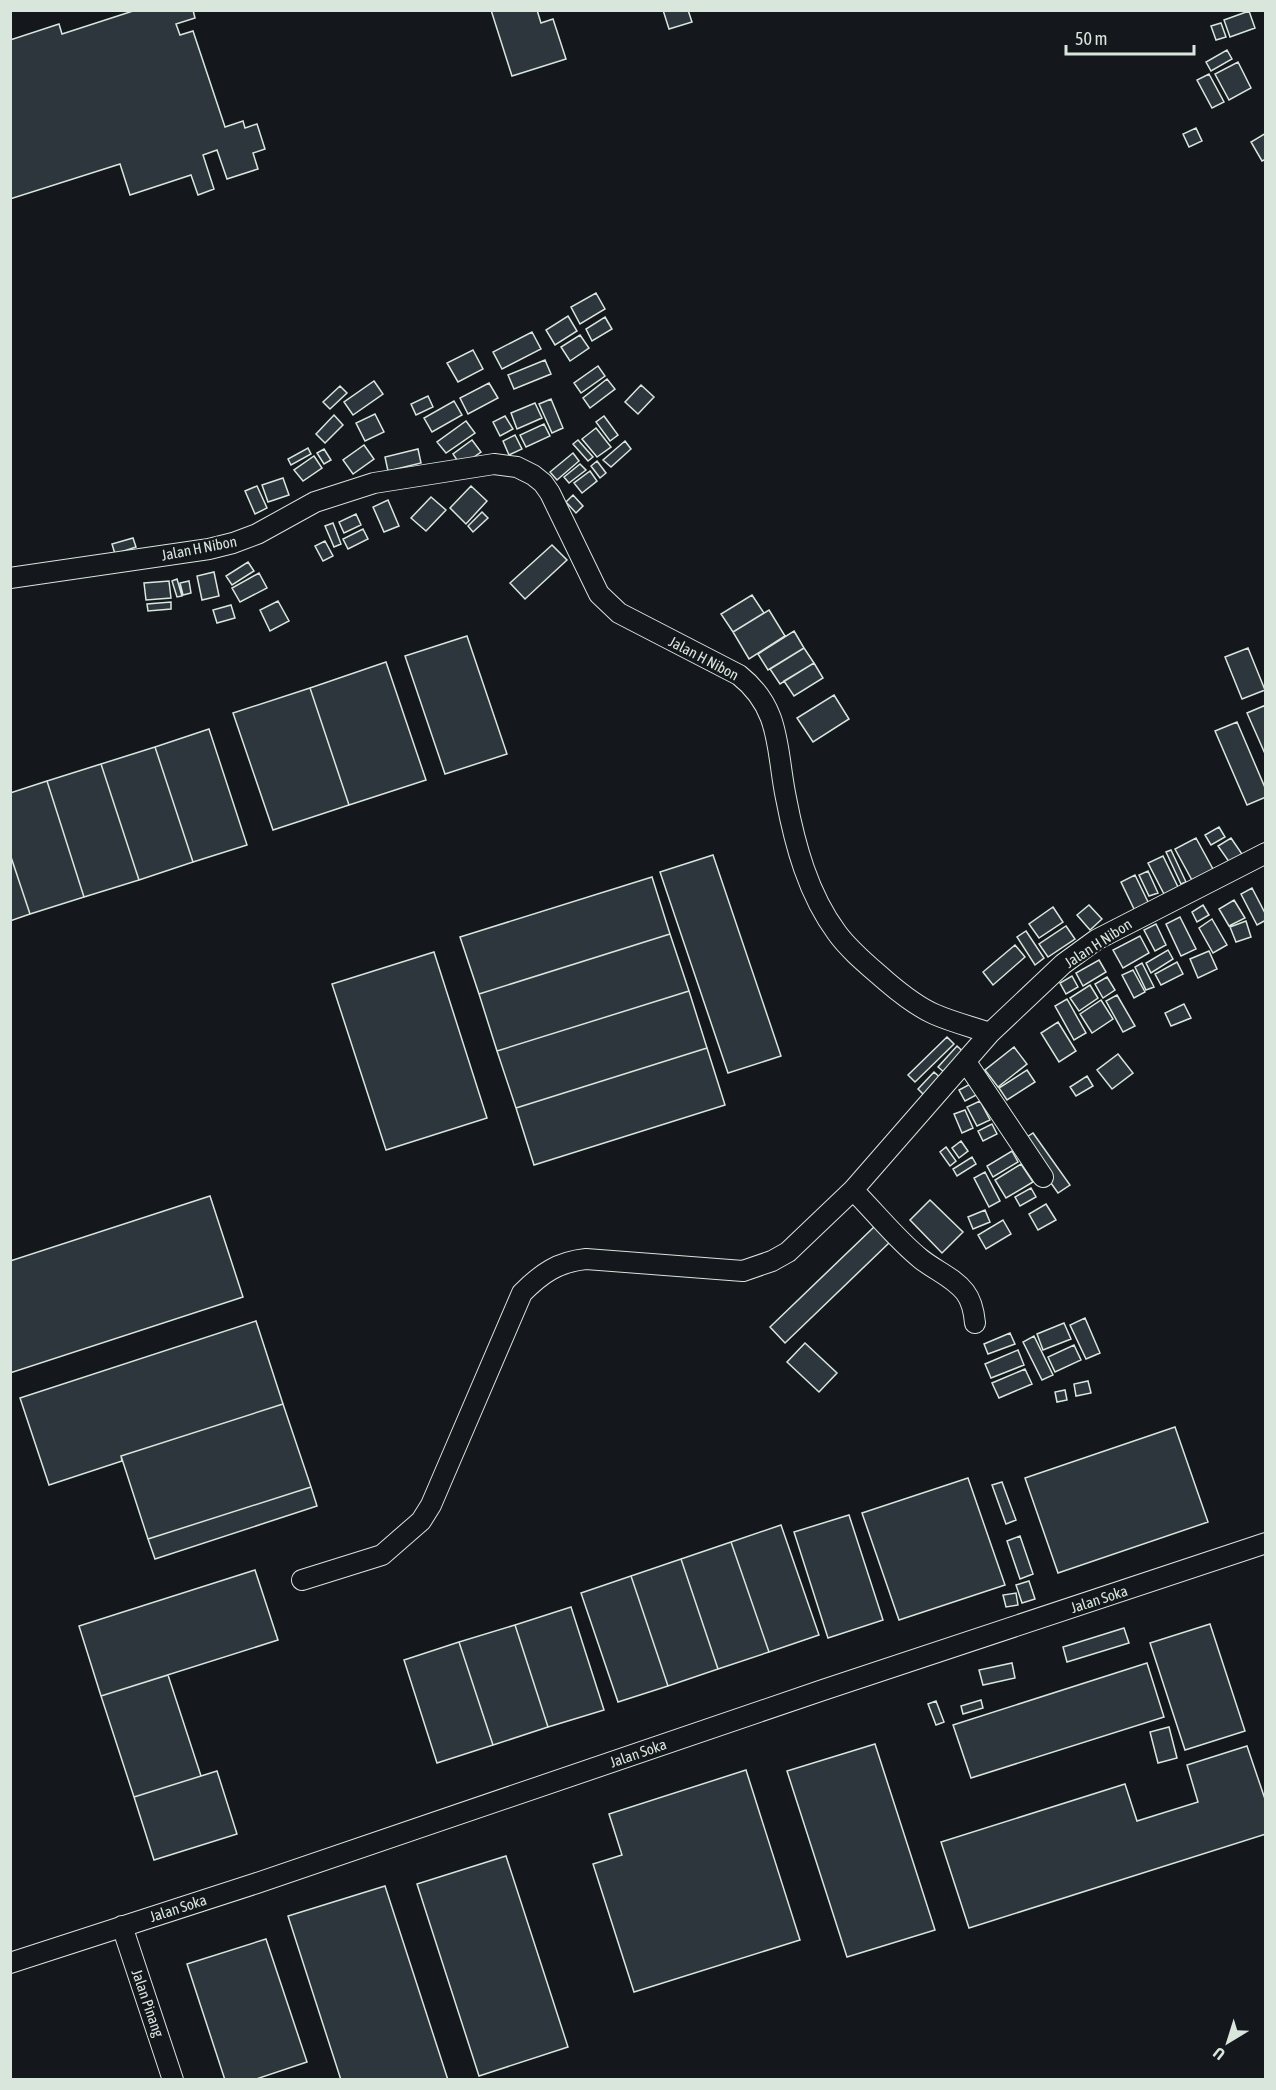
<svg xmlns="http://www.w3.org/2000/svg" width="1276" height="2090" font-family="'Asap Condensed',sans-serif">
<rect width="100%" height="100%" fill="#14181c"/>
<!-- building -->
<path fill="#2c363c" stroke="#d8e6dc" stroke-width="1.5" d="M136 10H193L195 18 176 24 180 35 193 31 225 127 243 121 245 128 257 124 265 149 253 153 258 169 227 179 217 150 203 155 214 189 198 195 191 175 130 195 120 164 10 199V40L59 24 62 34Z
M491 10H537L541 23 553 19 566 59 512 76Z
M663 10H688L692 22 669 29Z
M1249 11 1255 28 1230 37 1224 20Z
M1221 23 1226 37 1216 40 1211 26Z
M1227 50 1232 59 1211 71 1206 62Z
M1238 62 1251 88 1229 100 1215 74Z
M1209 74 1224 102 1212 108 1197 80Z
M1196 128 1202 141 1189 147 1183 134Z
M1266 133V159L1262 161 1251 142Z
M596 293 605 309 580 324 571 307Z
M568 316 577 331 555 345 546 330Z
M605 317 612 329 592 341 586 329Z
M532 332 541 349 502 369 493 352Z
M580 335 589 348 570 361 561 347Z
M473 350 483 369 458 382 447 363Z
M545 360 551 374 514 389 508 375Z
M598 366 605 376 581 393 574 383Z
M607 379 615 389 590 408 583 398Z
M374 381 383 394 353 415 344 402Z
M489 383 498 398 468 414 460 398Z
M641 385 654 397 638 414 625 402Z
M340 386 347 393 330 409 323 402Z
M428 396 433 407 416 415 411 404Z
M551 399 563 428 552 433 539 404Z
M454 401 462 415 432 432 424 418Z
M535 403 542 418 517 429 511 413Z
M375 414 384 432 365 441 356 423Z
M334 415 343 425 325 443 316 434Z
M505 416 513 429 500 436 493 422Z
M604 416 618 435 610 441 596 422Z
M466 421 475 433 446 453 437 442Z
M544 424 550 436 526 447 520 435Z
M596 428 611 447 597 457 582 439Z
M515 435 522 449 509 455 503 441Z
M472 440 481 452 461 466 453 454Z
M578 440 593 457 588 461 573 444Z
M625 441 631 449 611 467 603 460Z
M364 445 374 459 353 474 343 460Z
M308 448 311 454 291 465 288 459Z
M324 449 331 460 324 464 317 453Z
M418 449 421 463 388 471 385 457Z
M573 453 579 461 557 480 550 472Z
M314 456 322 468 303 481 294 470Z
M597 461 606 473 600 478 591 466Z
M580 464 586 470 569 483 564 477Z
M590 471 597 481 582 493 574 483Z
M283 478 289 495 268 502 262 485Z
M257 486 267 508 255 514 245 491Z
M471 486 487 501 466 524 450 508Z
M573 495 583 506 576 513 566 502Z
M431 497 446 510 426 531 411 518Z
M388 500 399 526 384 532 373 507Z
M482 512 488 518 473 532 468 526Z
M356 514 361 525 344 533 339 522Z
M333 523 341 544 334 547 325 526Z
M363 529 368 539 348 549 343 539Z
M133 538 136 547 115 554 112 544Z
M325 541 333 556 323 561 315 546Z
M552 545 567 560 525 599 510 583Z
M248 562 254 571 232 585 226 576Z
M214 572 219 596 202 600 197 576Z
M259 573 267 588 240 602 232 588Z
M177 579 182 596 177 597 172 581Z
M169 581 171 598 146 600 144 583Z
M189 581 191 593 183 595 180 583Z
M752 595 764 613 733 632 721 614Z
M278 601 289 621 270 631 260 610Z
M171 602V609L148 611 147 604Z
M231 605 235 618 217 623 213 610Z
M769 610 785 636 749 659 733 632Z
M794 631 804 648 768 670 758 654Z
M467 636 507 754 445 774 405 656Z
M804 648 814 663 780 684 770 669Z
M1248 648 1265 690 1242 699 1225 657Z
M386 662 426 780 349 805 310 688Z
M814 663 823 678 794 696 784 681Z
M310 688 349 805 273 830 233 713Z
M834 695 849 719 813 742 797 718Z
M1266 705V756L1247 713Z
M1237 722 1266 790V797L1247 805 1215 731Z
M209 729 247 845 193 862 155 747Z
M155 747 193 862 139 880 101 764Z
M101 764 139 880 84 897 47 781Z
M47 781 84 897 30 914 10 854V793Z
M1219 827 1225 837 1211 845 1205 835Z
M1196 838 1214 871 1193 882 1175 849Z
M1231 838 1244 857 1232 866 1218 846Z
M1171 850 1186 882 1181 884 1166 852Z
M10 854 30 914 10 921Z
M713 855 781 1056 728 1073 660 872Z
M1163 856 1178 887 1164 894 1148 863Z
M1148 871 1158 893 1149 896 1139 875Z
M1135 875 1149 904 1135 911 1121 882Z
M652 877 670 934 479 994 460 937Z
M1252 888 1266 915V920L1257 925 1241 894Z
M1234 900 1245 918 1229 926 1219 909Z
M1089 905 1102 919 1090 930 1077 915Z
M1203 905 1209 915 1197 922 1192 912Z
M1053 907 1063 922 1039 938 1029 924Z
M1180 917 1196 949 1181 956 1166 924Z
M1212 919 1227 945 1213 953 1199 928Z
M1246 921 1251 937 1236 942 1230 927Z
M1156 924 1166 945 1155 951 1144 930Z
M1066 926 1075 939 1048 957 1039 944Z
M1026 931 1044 958 1035 965 1017 937Z
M670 934 689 991 497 1051 479 994Z
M1140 936 1149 953 1123 968 1113 950Z
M1015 945 1025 957 993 985 983 972Z
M1168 950 1173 959 1151 973 1146 963Z
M1209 951 1217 969 1198 978 1190 959Z
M434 952 487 1118 386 1150 332 984Z
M1099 960 1106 972 1083 986 1076 973Z
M1177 962 1183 974 1161 985 1155 974Z
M1142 963 1154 987 1146 990 1135 967Z
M1133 970 1145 992 1134 998 1122 975Z
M1072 976 1078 987 1066 994 1060 983Z
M1107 977 1115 990 1103 998 1095 984Z
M1090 985 1098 998 1079 1011 1070 998Z
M689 991 707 1048 516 1108 497 1051Z
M1117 995 1135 1026 1123 1032 1106 1001Z
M1067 999 1086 1033 1074 1040 1055 1006Z
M1101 1000 1113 1019 1092 1033 1080 1014Z
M1184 1004 1191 1018 1171 1026 1165 1013Z
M1058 1022 1076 1051 1059 1062 1041 1033Z
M947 1037 954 1044 915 1082 908 1075Z
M957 1046 968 1056 950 1077 938 1067Z
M1014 1047 1027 1064 998 1087 985 1070Z
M707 1048 725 1105 534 1165 516 1108Z
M1118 1054 1133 1073 1112 1089 1097 1070Z
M1027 1070 1035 1082 1007 1100 999 1088Z
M934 1072 944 1081 928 1099 918 1089Z
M1087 1076 1093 1086 1076 1096 1070 1087Z
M974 1082 980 1093 965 1101 959 1090Z
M980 1101 990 1120 977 1126 967 1107Z
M965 1110 973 1128 962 1133 954 1114Z
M992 1124 997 1134 983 1141 978 1131Z
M1033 1133 1070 1185 1058 1193 1021 1141Z
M961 1141 968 1151 959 1158 952 1148Z
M946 1147 956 1161 950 1166 940 1152Z
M1012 1151 1018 1162 993 1177 987 1166Z
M972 1157 976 1164 957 1176 953 1169Z
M1021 1164 1033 1182 1006 1198 995 1180Z
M985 1172 1000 1201 989 1207 974 1178Z
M1031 1188 1036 1197 1020 1206 1015 1197Z
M210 1196 243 1297 10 1373V1261Z
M930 1200 963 1232 942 1253 910 1220Z
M1046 1204 1056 1220 1038 1230 1029 1214Z
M985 1210 990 1222 973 1229 968 1217Z
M1003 1220 1011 1234 986 1249 978 1235Z
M875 1226 890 1242 785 1343 770 1327Z
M1085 1318 1100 1353 1086 1359 1070 1325Z
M256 1321 283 1404 121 1456 122 1461 49 1485 20 1398Z
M1064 1323 1071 1339 1043 1350 1037 1334Z
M1010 1333 1015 1344 988 1354 984 1344Z
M1034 1336 1053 1375 1042 1380 1023 1342Z
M805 1343 837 1373 819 1392 787 1362Z
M1074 1345 1081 1360 1055 1372 1048 1357Z
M1018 1350 1024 1365 991 1378 985 1364Z
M1025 1369 1032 1384 999 1398 992 1383Z
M1088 1381 1091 1393 1076 1396 1074 1384Z
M1065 1390 1067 1400 1057 1402 1055 1392Z
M283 1404 311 1487 148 1539 121 1456Z
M1175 1427 1208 1522 1058 1573 1025 1478Z
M968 1478 1005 1585 899 1620 862 1513Z
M1002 1482 1016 1520 1006 1524 992 1485Z
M311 1487 317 1506 155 1559 148 1539Z
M849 1515 883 1620 828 1638 794 1532Z
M781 1525 819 1635 769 1652 731 1542Z
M1020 1536 1033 1574 1020 1579 1007 1541Z
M731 1542 769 1652 718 1669 681 1559Z
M681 1559 718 1669 668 1686 631 1576Z
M255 1570 278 1640 101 1696 79 1626Z
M631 1576 668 1686 618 1702 581 1593Z
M1029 1581 1035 1599 1022 1603 1016 1585Z
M1016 1593 1018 1605 1006 1607 1003 1595Z
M571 1607 604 1710 548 1727 515 1625Z
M1210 1624 1245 1731 1185 1750 1150 1643Z
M515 1625 548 1727 493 1745 459 1642Z
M1124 1628 1129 1643 1067 1662 1063 1647Z
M459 1642 493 1745 437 1763 404 1660Z
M1012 1663 1015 1678 983 1685 979 1670Z
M1147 1663 1164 1717 971 1778 953 1725Z
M168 1675 201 1776 134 1797 101 1696Z
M981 1700 983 1708 963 1714 961 1706Z
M936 1701 944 1722 936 1725 928 1704Z
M1169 1727 1177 1758 1158 1763 1150 1732Z
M875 1744 935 1930 847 1957 787 1771Z
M1247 1746 1266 1802V1834L969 1928 941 1842 1125 1784 1137 1821 1198 1802 1187 1765Z
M746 1770 800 1940 634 1992 593 1864 622 1855 609 1814Z
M217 1771 237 1834 154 1860 134 1797Z
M506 1856 568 2047 479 2076 417 1884Z
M385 1886 448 2080H341L288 1916Z
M266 1939 307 2062 253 2080H225L187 1964Z"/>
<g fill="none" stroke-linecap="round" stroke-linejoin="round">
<!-- minor casing -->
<g stroke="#d8e6dc" stroke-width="22">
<path id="minor" d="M10 578 209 549 233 543 257 534 315 502 374 483 494 464 517 467 533 475 543 483 550 493 599 594 619 613 739 675C782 709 776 750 786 798 795 845 808 894 837 933 850 951 869 966 886 981 900 993 916 1006 934 1014 952 1022 972 1027 990 1033L1063 964 1096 940 1266 853
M966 1062 1043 1177
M853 1190C875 1212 898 1241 921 1259 936 1271 953 1277 965 1292 972 1301 974 1312 975 1323
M302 1580 382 1555 421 1521 431 1505 522 1293C542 1273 558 1262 586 1259L743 1271 772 1261 788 1252 853 1190 990 1033
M122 1926 173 2080
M10 1963 257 1883 823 1690 1266 1543"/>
</g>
<!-- minor -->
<use href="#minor" stroke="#14181c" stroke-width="20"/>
</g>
<g text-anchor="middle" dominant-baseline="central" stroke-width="4.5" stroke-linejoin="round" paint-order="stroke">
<!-- street labels -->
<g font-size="15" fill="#d8e6dc" stroke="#14181c">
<text transform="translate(199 548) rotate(-11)">Jalan H Nibon</text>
<text transform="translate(704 658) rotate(28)">Jalan H Nibon</text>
<text transform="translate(1098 943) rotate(-33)">Jalan H Nibon</text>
<text transform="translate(1099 1599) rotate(-18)">Jalan Soka</text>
<text transform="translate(638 1753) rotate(-19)">Jalan Soka</text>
<text transform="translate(178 1908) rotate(-18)">Jalan Soka</text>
<text transform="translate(148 2003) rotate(71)">Jalan Pinang</text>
</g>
</g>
<!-- border -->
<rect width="1276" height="2090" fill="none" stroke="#d8e6dc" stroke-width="24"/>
<!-- north arrow -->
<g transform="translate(1228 2042) rotate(218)" stroke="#14181c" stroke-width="4.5" paint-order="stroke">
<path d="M0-4.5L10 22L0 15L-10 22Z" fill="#d8e6dc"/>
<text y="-9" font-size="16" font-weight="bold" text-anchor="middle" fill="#d8e6dc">U</text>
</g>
<!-- scale -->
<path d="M1066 45v9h128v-9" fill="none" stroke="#d8e6dc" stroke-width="3"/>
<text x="1075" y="45" font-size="18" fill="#d8e6dc" stroke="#14181c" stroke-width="4.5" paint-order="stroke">50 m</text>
</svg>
